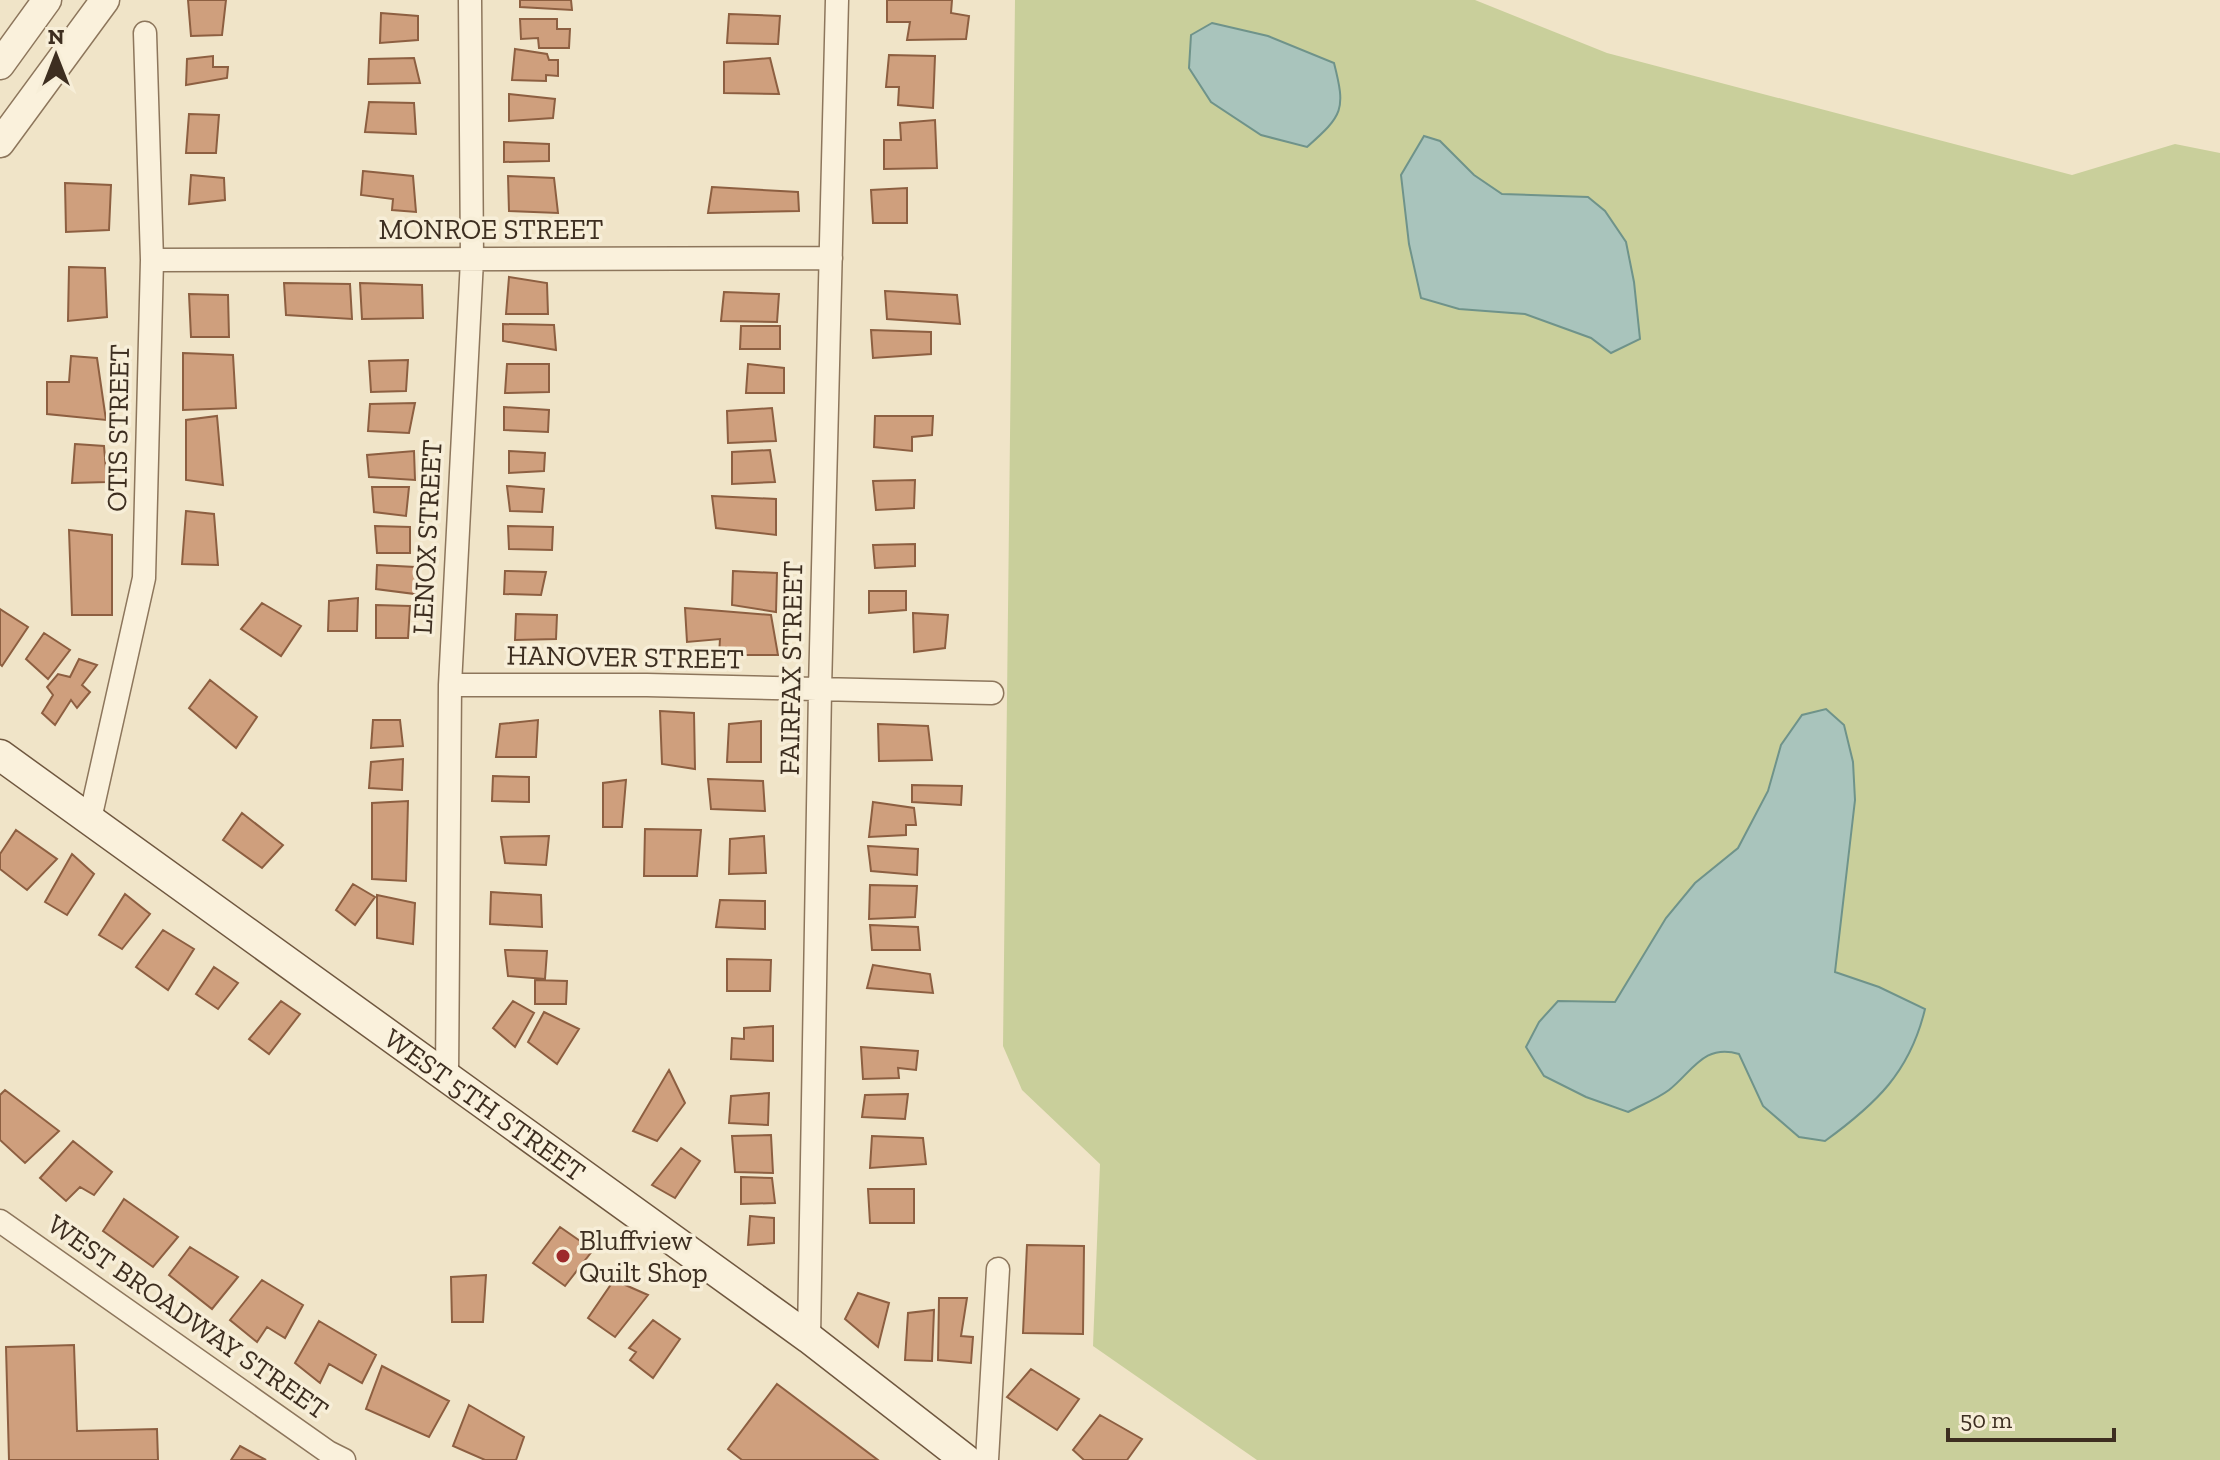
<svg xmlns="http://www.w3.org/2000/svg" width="2220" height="1460" font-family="'Zilla Slab',serif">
<rect width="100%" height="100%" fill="#f0e4c8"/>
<!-- green -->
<path fill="#c9cf9b" d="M1015 0H1475L1607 53 2072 175 2175 144 2220 153V1460H1257L1093 1346 1100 1164 1022 1090 1003 1046Z"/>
<!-- water -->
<path fill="#a9c4bc" stroke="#6f938a" stroke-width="2" d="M1212 23 1268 36 1334 63C1346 110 1343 115 1307 147L1261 135 1211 102 1189 68 1191 35Z
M1424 136 1440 141 1474 175 1502 194 1588 197 1605 211 1626 242 1634 282 1640 339 1611 353 1591 338 1525 314 1459 309 1421 298 1409 244 1401 175Z
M1826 709 1844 725 1853 762 1855 800 1835 972 1879 987 1925 1009C1910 1072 1876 1104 1825 1141L1799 1137 1763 1106 1739 1054C1704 1043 1692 1072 1669 1090 1657 1099 1641 1105 1628 1112L1586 1097 1544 1076 1526 1047 1539 1022 1558 1001 1615 1002 1666 918 1695 883 1738 848 1768 791 1781 745 1802 715Z"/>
<!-- building -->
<path fill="#cf9f7d" stroke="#8d5f41" stroke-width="2" d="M188 0H226L222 35 191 36Z
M520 0H571L572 10 520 7Z
M887 0H952L951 13 969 16 966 39 907 40 910 22H887Z
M381 13 418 16V40L380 43Z
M729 14 780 16 778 44 727 43Z
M520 19H557V29H570L569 48H539L538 38 521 39Z
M515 49 547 54 549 60H558V76L546 75V81L512 80Z
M889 55 935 56 933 108 898 105 899 87H886Z
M213 56V67H228L227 78 186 85 187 59Z
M414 58 420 83 368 84 369 59Z
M770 58 779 94 724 93V62Z
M509 94 555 99 553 118 509 121Z
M369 102 414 103 416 134 365 132Z
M189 114 219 115 216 153H186Z
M935 120 937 168 884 169V140H901L900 123Z
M504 142 549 144V161L504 162Z
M363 171 413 176 416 212 392 210 393 199 361 195Z
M191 175 224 178 225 200 189 204Z
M508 176 554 178 558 213 509 211Z
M65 183 111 185 109 230 66 232Z
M712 187 798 192 799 211 708 213Z
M907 188V223H873L871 190Z
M69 267 105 268 107 317 68 321Z
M509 277 547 283 548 314H506Z
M284 283 350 284 352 319 286 315Z
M360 283 422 285 423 318 362 319Z
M885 291 957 295 960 324 887 319Z
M724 292 779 294 777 322 721 321Z
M189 294 228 295 229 337H191Z
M503 324 554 325 556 350 503 341Z
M741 326H780V349H740Z
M871 330 931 332V354L873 358Z
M183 353 233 355 236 408 183 410Z
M71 356 97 358 106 420 47 414V382H69Z
M408 360 406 391 371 392 369 361Z
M507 364H549V392L505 393Z
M748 364 784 368V393H746Z
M415 403 409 433 368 431 370 404Z
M504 407 549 410 548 432 504 430Z
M772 408 776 441 728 443 727 411Z
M217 416 223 485 186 480V420Z
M875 416H933L932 435 912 437V451L874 447Z
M75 444 104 446 107 482 72 483Z
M770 450 775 482 732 484V452Z
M414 451 415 480 369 477 367 455Z
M509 451 545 453 544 471 509 473Z
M915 480 914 508 876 510 873 481Z
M507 486 544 489 542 512 510 511Z
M372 487H409L406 516 374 512Z
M712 496 776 499V535L716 528Z
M186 511 214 514 218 565 182 564Z
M375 526 410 527V553H377Z
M508 526 553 527 552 550 509 549Z
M69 530 112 535V615H72Z
M915 544V566L875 568 873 545Z
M377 565 415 567V594L376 589Z
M505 571 546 572 541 595 504 594Z
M733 571 777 573 776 612 732 605Z
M869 591H906V610L869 613Z
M358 598 357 631H328L329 601Z
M262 603 301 626 281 656 241 629Z
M376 605 410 606 408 638H376Z
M685 608 771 615 778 655H719L720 639 687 642Z
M0 609 28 627 2 666 0 664Z
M913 613 948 615 945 648 914 652Z
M516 614 557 615 556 639 515 640Z
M44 633 70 650 48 679 26 659Z
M79 659 97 665 82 685 90 692 77 708 71 700 55 725 42 713 53 695 47 687 58 674 70 677Z
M210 680 257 717 236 748 189 708Z
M660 711 694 713 695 769 662 764Z
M373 720H400L403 746 371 748Z
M538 720 536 757H496L500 724Z
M761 721V762H727L729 724Z
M878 724 928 726 932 760 879 761Z
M403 759 402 790 369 788 371 762Z
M493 776 529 777V802L492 801Z
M708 779 763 781 765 811 711 809Z
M626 780 622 827H603V783Z
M912 785 962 786 961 805 912 802Z
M408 801 406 881 372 879V803Z
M873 802 914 808 916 825H906V835L869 837Z
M242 813 283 845 262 868 223 840Z
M645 829 701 830 697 876H644Z
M16 830 57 859 27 890 0 869V854Z
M549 836 546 865 505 863 501 837Z
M764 836 766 873 729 874 730 839Z
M868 846 918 849 917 875 871 871Z
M72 854 94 874 67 915 45 902Z
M353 884 375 897 355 925 336 910Z
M870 885 917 886 915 917 869 919Z
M491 892 541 895 542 927 490 924Z
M125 894 150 914 122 949 99 935Z
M377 895 415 903 413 944 377 938Z
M720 900 765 901V929L716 927Z
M870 925 918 927 920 950H872Z
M163 930 194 949 168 990 136 967Z
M505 950 547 951 545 979 508 976Z
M727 959 771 960 770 991H727Z
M873 965 930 974 933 993 867 988Z
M214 967 238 983 218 1009 196 994Z
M535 980 567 981 566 1004H535Z
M281 1001 300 1014 269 1054 249 1039Z
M513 1001 534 1013 515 1047 493 1028Z
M544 1012 579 1029 557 1064 528 1042Z
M773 1026V1061L731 1059 732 1038 744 1039V1028Z
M861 1047 918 1051 916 1070 898 1068 899 1078 863 1079Z
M669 1070 685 1103 657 1141 633 1131Z
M5 1090 59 1131 25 1163 0 1140V1095Z
M769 1093 768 1125 729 1123 731 1096Z
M908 1094 905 1119 862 1117 865 1095Z
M771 1135 773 1173 735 1172 732 1136Z
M872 1136 923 1138 926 1164 870 1168Z
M73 1141 112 1172 94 1195 80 1187 66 1201 40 1178Z
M681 1148 700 1161 675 1198 652 1185Z
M741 1177 772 1178 775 1203 741 1204Z
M868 1189H914V1223H870Z
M124 1199 178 1237 153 1267 103 1231Z
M750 1216 774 1218V1243L748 1245Z
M560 1227 593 1250 565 1286 533 1263Z
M1027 1245 1084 1246 1083 1334 1023 1333Z
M190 1247 238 1277 212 1309 169 1275Z
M486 1275 483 1322H452L451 1277Z
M262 1280 303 1305 285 1338 267 1327 257 1342 230 1320Z
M614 1280 648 1295 615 1337 588 1318Z
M858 1293 889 1303 878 1347 845 1319Z
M939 1298H967L961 1336 973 1337 971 1363 938 1360Z
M934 1310 932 1361 905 1360 908 1313Z
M653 1320 680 1339 653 1378 630 1360 636 1352 629 1348Z
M319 1321 376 1355 362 1383 329 1364 320 1383 295 1363Z
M74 1345 77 1431 157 1429 158 1460H9L6 1347Z
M382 1366 449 1401 429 1437 366 1409Z
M1031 1369 1079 1399 1057 1430 1007 1397Z
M777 1384 878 1460H742L728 1449Z
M469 1405 524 1437 516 1460H485L453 1446Z
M1100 1415 1142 1439 1127 1460H1084L1073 1450Z
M240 1446 266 1460H231Z"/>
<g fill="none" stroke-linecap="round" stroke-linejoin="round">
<!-- minor casing -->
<g stroke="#8d765c" stroke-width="25">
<path id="minor" d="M152 260 831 258
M450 685H647L992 693
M90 819 144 578 152 260 145 33
M447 1077 450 685 472 260 470 0
M0 1221 328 1452 344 1460
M809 1338 820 690 837 0
M987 1460 998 1269"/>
</g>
<!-- tertiary casing -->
<g stroke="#8d765c" stroke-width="31">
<path id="tertiary" d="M0 65 47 0
M0 143 105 0"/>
</g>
<!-- secondary casing -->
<g stroke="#6f573f" stroke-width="33">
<g id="secondary">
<path id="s1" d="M0 755 809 1338 966 1460"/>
</g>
</g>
<!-- minor -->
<use href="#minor" stroke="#faf1dc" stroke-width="22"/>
<!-- tertiary -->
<use href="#tertiary" stroke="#faf1dc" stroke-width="28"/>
<!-- secondary -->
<use href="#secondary" stroke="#faf1dc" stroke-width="30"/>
</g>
<!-- markers -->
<circle fill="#9e2a2b" stroke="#f7eed8" stroke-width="3" cx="563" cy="1256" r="8"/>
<g text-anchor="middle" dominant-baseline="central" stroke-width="7" stroke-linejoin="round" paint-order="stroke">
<!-- street labels -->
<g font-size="28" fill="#3d2e20" stroke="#f7eed8">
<text x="491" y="229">MONROE STREET</text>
<text transform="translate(118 428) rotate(-89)">OTIS STREET</text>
<text transform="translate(427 537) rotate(-87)">LENOX STREET</text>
<text transform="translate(625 657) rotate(1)">HANOVER STREET</text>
<text transform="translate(791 668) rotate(-89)">FAIRFAX STREET</text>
<text stroke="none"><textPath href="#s1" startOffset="598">WEST 5TH STREET</textPath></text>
<text transform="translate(188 1317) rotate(35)">WEST BROADWAY STREET</text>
</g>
<!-- poi labels -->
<g font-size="28" fill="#3d2e20" stroke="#f7eed8" text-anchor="start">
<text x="579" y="1240">Bluffview<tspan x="579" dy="32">Quilt Shop</tspan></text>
</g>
</g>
<!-- north arrow -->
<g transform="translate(56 56)" stroke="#f7eed8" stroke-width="6" paint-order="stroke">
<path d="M0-6L14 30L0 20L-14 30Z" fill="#3d2e20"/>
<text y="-12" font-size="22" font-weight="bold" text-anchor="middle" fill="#3d2e20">N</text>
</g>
<!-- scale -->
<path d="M1948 1428v12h166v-12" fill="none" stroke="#3d2e20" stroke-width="4"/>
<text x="1960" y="1428" font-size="24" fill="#3d2e20" stroke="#f7eed8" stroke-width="6" paint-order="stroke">50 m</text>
</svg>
